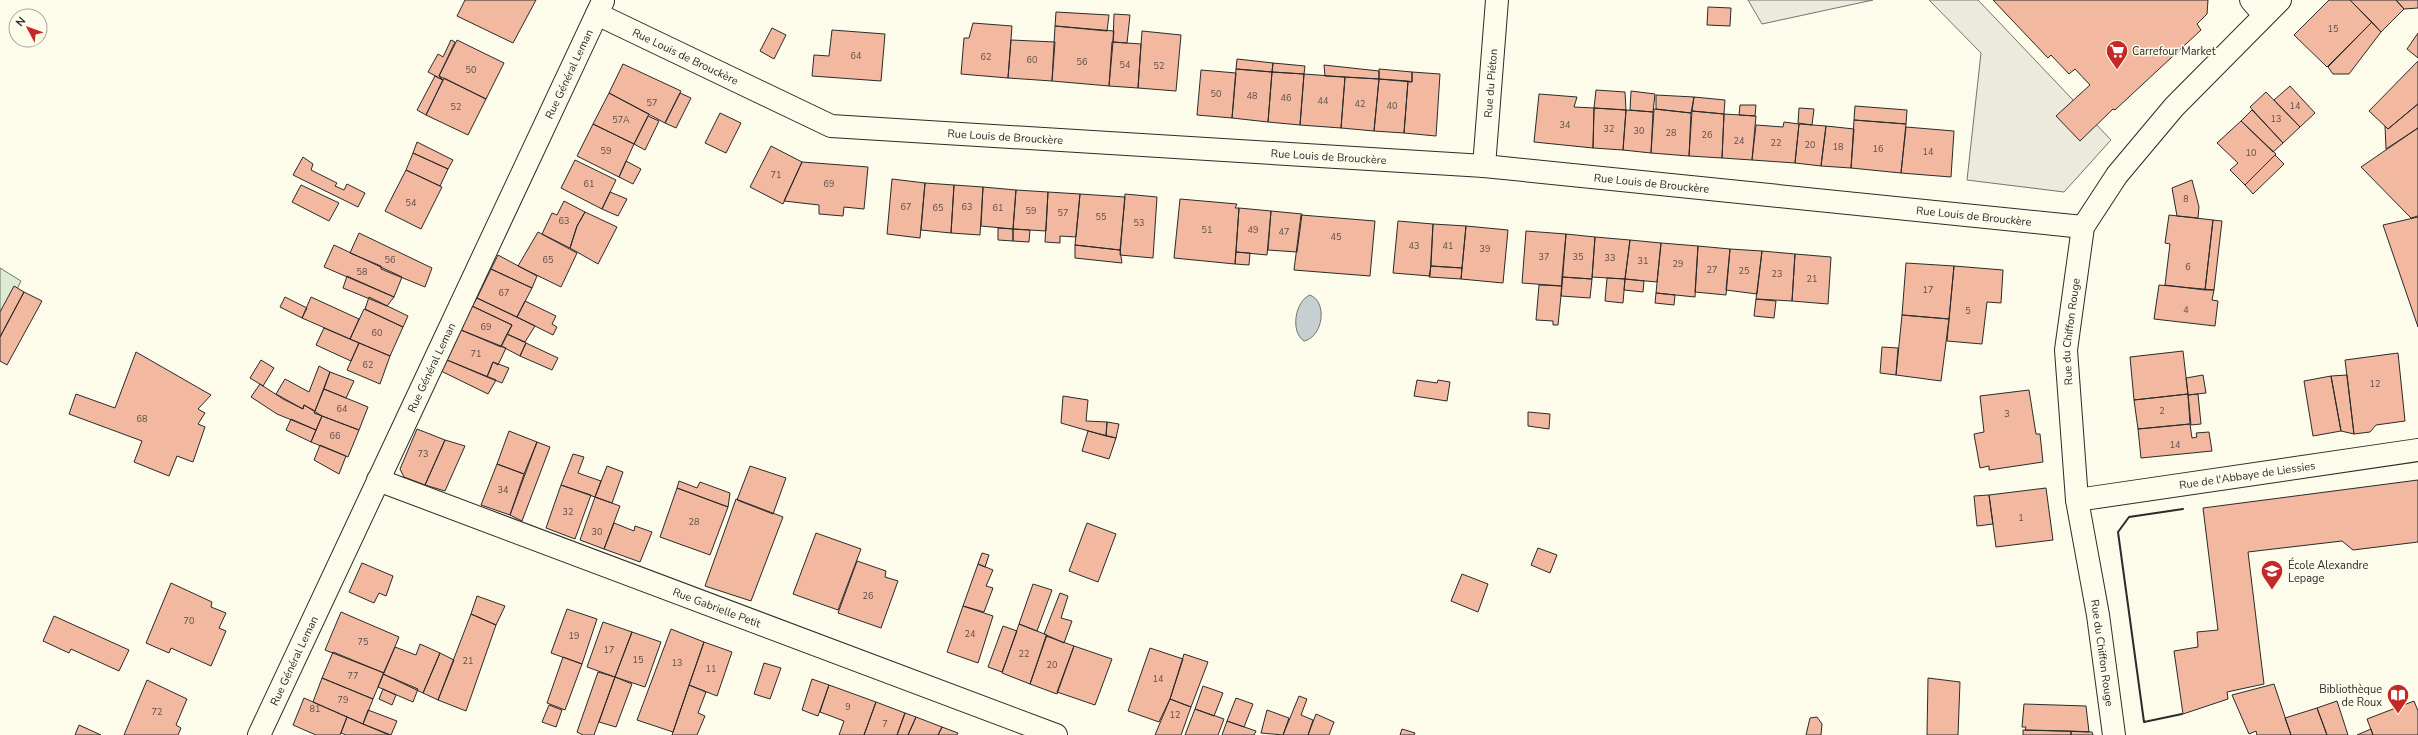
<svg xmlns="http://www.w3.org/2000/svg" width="2418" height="735" font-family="'Nunito Sans',sans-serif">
<rect width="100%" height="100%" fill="#fdfbea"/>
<!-- green -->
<path fill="#deebd1" stroke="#74746e" d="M0 268 21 281 0 323Z"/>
<!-- parking -->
<path fill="#eceadb" stroke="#74746e" d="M1748 0H1873L1762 24Z
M1929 0H1978L2111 140 2064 192 1967 180 1981 53Z"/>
<!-- water -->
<path fill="#c7d0d0" stroke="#74746e" d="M1310 295C1328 302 1323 337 1304 341 1290 332 1295 301 1310 295Z"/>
<!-- building -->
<path fill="#f2b8a0" stroke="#2b2b2b" d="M465 0H536L513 43 457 16Z
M1993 0H2208L2207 14 2197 24 2201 30 2115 110 2113 109 2080 141 2056 116 2090 85 2075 69 2069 74 2051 55 2048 58Z
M2329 0H2350L2372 22 2327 67 2294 35Z
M2350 0H2396L2404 9 2381 32Z
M2396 0H2418V8L2404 9Z
M1708 7 1731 8 1730 26 1707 25Z
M1056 12 1109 15 1107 31 1055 26Z
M1114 14 1130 15 1127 43 1113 42Z
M2372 22 2381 32 2349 74H2333L2328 67Z
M973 23 1012 26 1008 78 961 74 964 38H969Z
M1055 26 1114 31 1109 86 1052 81Z
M772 28 786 35 774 59 760 51Z
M832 30 885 34 881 81 812 76 814 55 829 56Z
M1142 31 1181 35 1176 91 1138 88Z
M2418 33V58L2407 49Z
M451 40 455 42 439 76 443 80 428 72 438 54 443 57Z
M457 40 504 63 486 99 439 76Z
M1011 40 1055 42 1052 81 1008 78Z
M1112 42 1141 44 1138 88 1109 86Z
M1237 59 1273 63 1272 72 1236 69Z
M2418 61V104L2388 129 2369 111Z
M1273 63 1305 66 1304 74 1272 72Z
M623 64 681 91 665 123 609 93Z
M1324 65 1379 71V79L1325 76Z
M1236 69 1272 72 1268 122 1232 118Z
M1379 69 1412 72V82L1379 79Z
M1201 70 1236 73 1232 118 1197 115Z
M1272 72 1304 74 1300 125 1268 122Z
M1412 72 1440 74 1436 136 1404 133 1408 81 1412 82Z
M1304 74 1345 77 1341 128 1300 125Z
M435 76 443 80 426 115 417 110Z
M1345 77 1379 79 1374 131 1341 128Z
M444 78 486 99 468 135 426 115Z
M1379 79 1408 81 1404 133 1374 131Z
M2290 86 2315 113 2300 127 2274 100Z
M1596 90 1625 92 1626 110 1594 108Z
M1631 91 1655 94 1653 112 1630 110Z
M2266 92 2300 127 2283 143 2250 107Z
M609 93 649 114 634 144 593 124Z
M680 93 691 98 676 128 665 123Z
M1539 94 1577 97 1574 107 1594 108 1593 148 1534 142Z
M1656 95 1694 97 1691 113 1656 109Z
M1694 97 1725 100 1724 114 1692 111Z
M2418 104V128L2386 149 2385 126 2388 129Z
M1740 105H1756L1755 116 1739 115Z
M1855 106 1907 110 1906 124 1854 120Z
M1594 108 1626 110 1623 150 1593 148Z
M1799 108 1814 109 1812 125 1798 123Z
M1654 109 1691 113 1689 156 1651 153Z
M1626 110 1653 112 1651 153 1623 150Z
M2252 110 2283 143 2273 152 2241 121Z
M1692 111 1724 114 1722 158 1689 156Z
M720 113 741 123 726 153 705 143Z
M1724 114 1756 116 1752 160 1722 158Z
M648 116 659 121 645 150 634 144Z
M1854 120 1906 124 1901 173 1851 168Z
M2241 121 2276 154 2245 185 2230 170 2238 163 2217 143Z
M1784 122 1799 124 1795 163 1752 160 1756 125 1783 127Z
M593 124 634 144 619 177 577 156Z
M1799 124 1826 126 1821 166 1795 163Z
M1826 126 1854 129 1851 168 1821 166Z
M1906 127 1954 131 1951 177 1901 173Z
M2418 128V216L2411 218 2361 167Z
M417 142 453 160 448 169 413 153Z
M771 146 802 162 783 204 750 187Z
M413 153 448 169 440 186 406 170Z
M2275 155 2284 164 2253 194 2245 185Z
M303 157 313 164 311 170 337 183 335 186 344 190 347 184 365 193 358 207 293 175Z
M575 160 616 180 602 209 561 188Z
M626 161 641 169 633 184 619 177Z
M802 162 868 167 864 209 844 207 843 216 819 214V205L784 201Z
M406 170 442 187 421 229 385 211Z
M892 179 925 183 920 238 887 234Z
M2192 180 2199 207 2198 218 2177 216 2172 188Z
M925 183 954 185 951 233 921 230Z
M301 185 339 203 329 221 292 202Z
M954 185 983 187 980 235 951 233Z
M983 187 1016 190 1013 229 981 226Z
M1016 190 1048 192 1046 231 1013 229Z
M610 192 627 199 618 216 602 209Z
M1048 192 1080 194 1076 237 1060 236V243L1045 242Z
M1080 194 1125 197 1120 250 1075 245Z
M1125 194 1157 197 1153 258 1120 255Z
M1180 199 1237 204 1235 208H1239L1235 264 1174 258Z
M564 201 585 212 577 226 570 248 542 234 552 213 557 215Z
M1239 208 1271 211 1267 255 1236 252Z
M1271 211 1302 214 1297 252 1268 250Z
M585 212 617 227 598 264 570 248 577 226Z
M1301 215 1375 221 1370 276 1294 270Z
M2169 215 2213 220 2205 290 2165 285 2170 244 2165 243Z
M2418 217V327L2383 225Z
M2213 220 2222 221 2214 290H2205Z
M1398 221 1433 224 1430 276 1393 273Z
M1433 224 1466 226 1462 268 1431 266Z
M1466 226 1508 230 1503 283 1461 279Z
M998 228 1013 229V241L998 240Z
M1013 229 1030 230 1029 242 1013 241Z
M1526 231 1566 234 1562 286 1522 283Z
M538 232 577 253 561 287 518 266Z
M359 233 432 268 425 287 381 269V266L350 253Z
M1566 234 1595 237 1592 279 1562 277Z
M1595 237 1630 240 1625 279 1592 277Z
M1630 240 1661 243 1657 282 1625 279Z
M1661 243 1698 246 1695 297 1656 293Z
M334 245 402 277 394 297 324 267Z
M1075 245 1120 250 1122 263 1075 258Z
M1698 246 1730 249 1726 295 1695 292Z
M1730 249 1762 251 1757 294 1726 290Z
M1762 251 1795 254 1792 301 1756 299Z
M1236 252 1250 253 1249 265 1235 264Z
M1795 254 1831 257 1828 304 1792 301Z
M498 255 537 276 532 288 491 269Z
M1906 263 1954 266 1949 319 1902 315Z
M1431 266 1462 268 1461 279 1429 277Z
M1954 266 2003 270 2001 303 1987 302 1982 344 1947 341Z
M491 269 532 288 517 317 477 298Z
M347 276 394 297 387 306 343 288Z
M1562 277 1592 279 1590 298 1561 296Z
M1607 278 1625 279 1623 303 1605 301Z
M1625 279 1644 281 1643 292 1624 290Z
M1539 285 1562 286 1558 325H1553V321L1536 320Z
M2159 285 2214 290 2212 300 2218 301 2215 326 2154 319Z
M14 286 24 292 0 337V312Z
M24 292 42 301 7 365 0 361V337Z
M1656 293 1675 295 1674 305 1655 303Z
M285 297 307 308 302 318 280 307Z
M311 297 359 319 350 339 302 318Z
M369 297 408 316 403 327 365 309Z
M477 298 535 326 525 342 507 334 512 325 472 306Z
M1756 299 1776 301 1774 318 1754 316Z
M525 301 556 316 552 324 557 327 553 335 517 317Z
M472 306 512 325 501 347 461 330Z
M364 309 403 327 390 356 350 339Z
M1902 315 1949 319 1941 381 1896 375Z
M324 328 359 343 351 361 316 345Z
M461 330 506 348 498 365 493 362 487 377 447 360Z
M507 334 526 343 520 356 501 346Z
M359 343 390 356 380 384 347 370Z
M526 343 558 358 552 370 520 356Z
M1882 347 1898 348 1896 375 1880 373Z
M2183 351 2188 394 2134 400 2130 357Z
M136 352 211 395 198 409 205 413 198 424 205 427 193 462 177 456 169 476 134 462 142 441 69 414 76 394 115 408Z
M2398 353 2405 421 2376 425 2370 432 2354 434 2345 360Z
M261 360 274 368 263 386 250 378Z
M447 360 496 380 488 394 441 371Z
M493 362 509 368 502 383 487 377Z
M319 366 330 372 315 411 304 405 303 409 276 394 285 379 309 392Z
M330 372 354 381 346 398 324 389Z
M2203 375 2206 393 2188 395 2186 378Z
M2347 375 2354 434 2341 431 2331 376Z
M2331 376 2341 431 2313 436 2304 381Z
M1417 380 1437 383 1438 380 1450 382 1447 401 1414 396Z
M260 384 283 399 303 409 304 405 322 416 316 430 277 414 251 397Z
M324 389 368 407 359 430 314 413Z
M2029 390 2036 434H2040L2043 462 1989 470V466L1980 468 1974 434 1984 432 1980 396Z
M2188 394 2190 424 2138 429 2134 400Z
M2198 394 2201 424 2191 425 2188 395Z
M1063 396 1088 400 1086 421 1107 422 1106 436 1061 423Z
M1528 412 1550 414 1549 429 1528 426Z
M322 416 359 430 348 457 311 442Z
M291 419 316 430 311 442 286 430Z
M1107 422 1119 424 1116 438 1106 436Z
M2190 424 2192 438 2197 437 2196 433 2209 432 2212 451 2141 458 2138 429Z
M417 429 445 440 425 485 404 477 400 469Z
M509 431 537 442 524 474 497 464Z
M1088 431 1116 438 1109 459 1082 451Z
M445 440 465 446 445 491 425 485Z
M537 442 550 447 522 521 510 515Z
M320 445 346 456 339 474 314 460Z
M573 454 584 457 578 473 601 481 595 497 561 485Z
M497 464 524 474 510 515 481 505Z
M607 466 623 472 612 503 595 497Z
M750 466 786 478 773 514 737 500Z
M2418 480V542L2353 550 2342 541 2248 552 2264 684 2227 692 2228 699 2183 714 2174 651 2198 647 2197 632 2218 630 2203 508Z
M679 481 697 488 700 482 730 493 728 507 677 488Z
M561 485 591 495 575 539 546 528Z
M677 488 728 507 710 555 660 537Z
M2046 488 2053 540 1996 547 1989 495Z
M1989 495 1993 524 1977 526 1974 496Z
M595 497 620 506 604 549 580 540Z
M736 499 783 517 751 601 705 586Z
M614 523 634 531 635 526 652 532 640 562 604 549Z
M1087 523 1116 534 1098 582 1069 571Z
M816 533 861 549 838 610 793 594Z
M1538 548 1557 555 1550 573 1531 565Z
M982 553 989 555 985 567 978 564Z
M857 561 886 571 885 577 898 581 881 628 838 613Z
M362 563 393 576 386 596 379 593 374 603 349 592Z
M978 564 993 570 986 586 993 588 984 612 963 606Z
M1462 574 1488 584 1478 612 1451 601Z
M171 583 212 602 211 607 226 613 219 628 226 631 211 666 171 648 169 653 146 643Z
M1033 584 1052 590 1037 631 1019 624Z
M1060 593 1068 596 1061 618 1072 621 1064 643 1044 634Z
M477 596 505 606 496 625 471 614Z
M963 606 993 616 978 663 947 652Z
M567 609 597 619 582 664 551 653Z
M341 612 399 637 384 673 325 650Z
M471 614 496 625 466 711 438 700Z
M54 616 129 650 119 671 71 649 69 653 43 641Z
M603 622 632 632 615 677 587 667Z
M1019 624 1047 635 1030 684 1002 673Z
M1003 626 1017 631 1002 672 988 667Z
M671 629 704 642 673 732 637 720Z
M632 632 661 642 645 687 615 677Z
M1046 636 1074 646 1057 694 1030 684Z
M704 642 732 652 717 696 689 685Z
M420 644 440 653 423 693 383 674 395 647 416 655Z
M1074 646 1112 659 1095 705 1057 692Z
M1150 648 1183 659 1170 699 1159 722 1128 711Z
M333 652 384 673 373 699 322 678Z
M440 653 454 660 438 700 423 693Z
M1184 654 1208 662 1191 707 1170 699Z
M563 657 582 664 565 710 547 703Z
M764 663 781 668 770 699 754 694Z
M598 672 615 677 594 735H583L577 732Z
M383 674 418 689 413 702 378 687Z
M615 677 632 684 616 727 599 722Z
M322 678 373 699 363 724 313 702Z
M1928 678 1960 682 1958 735H1927Z
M812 679 829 685 818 716 802 710Z
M147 680 187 699 176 725 181 728 178 735H124Z
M2274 684 2291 735H2257L2256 731 2249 734 2232 695Z
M689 685 706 692 698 713 705 716 697 735H672Z
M829 685 876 702 864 735H839L844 721 820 712Z
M1203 686 1223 693 1214 716 1195 709Z
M383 689 396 695 392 705 379 699Z
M1299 696 1307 699 1301 715 1313 720 1308 735H1283Z
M304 698 347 717 340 735H316L293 725Z
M1236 698 1253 704 1244 727 1227 721Z
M1170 699 1191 707 1181 735H1155Z
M2337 701 2348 735H2327L2317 708Z
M2414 701 2418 711V735H2373L2367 719Z
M876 702 905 713 897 735H864Z
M2024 704 2086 706 2089 732 2025 730 2026 727H2022Z
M549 705 562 710 556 727 542 722Z
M2317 708 2327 735H2291L2285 718Z
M1195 709 1224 719 1218 735H1185Z
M368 710 397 721 391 735 363 724Z
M1267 710 1289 718 1283 735 1261 733Z
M905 713 916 717 908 735H897Z
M1316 714 1334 722 1329 735H1308Z
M347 717 363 724 389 735H346L341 733Z
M916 717 942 727 938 735H908Z
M1817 717 1822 724 1821 735H1806L1810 718Z
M1227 721 1256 731 1254 735H1222Z
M79 725 101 735H75Z
M942 727 958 733 957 735H938Z
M1402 729 1415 733 1414 735H1400Z
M2371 729 2373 735H2357Z
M2023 730 2071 731V735H2023Z
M2071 731 2092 732 2093 735H2071Z"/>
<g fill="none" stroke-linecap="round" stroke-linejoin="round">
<!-- street casing -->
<g stroke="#2b2b2b" stroke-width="24">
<g id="street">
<path d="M2251 0 2264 15"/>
<path id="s1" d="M597 14 831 126 1484 166 2083 227"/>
<path id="s2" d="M1484 166 1497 0"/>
<path id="s3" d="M378 480 1056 735"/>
<path id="s4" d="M2077 500 2418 450"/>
<path id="s5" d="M259 735 603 1"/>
<path id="s6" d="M2114 735 2098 615 2077 500 2066 350 2083 227 2117 175 2174 107 2280 0"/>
</g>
</g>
<!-- street -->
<use href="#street" stroke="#fdfbea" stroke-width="22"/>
<!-- wall -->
<path stroke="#2b2b2b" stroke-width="2" d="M2182 714 2144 722 2118 532 2129 517 2183 509"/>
</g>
<!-- icons -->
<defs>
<g id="supermarket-pin" transform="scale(1.15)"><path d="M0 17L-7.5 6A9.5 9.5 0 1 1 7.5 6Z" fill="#c62828" stroke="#fdfbea"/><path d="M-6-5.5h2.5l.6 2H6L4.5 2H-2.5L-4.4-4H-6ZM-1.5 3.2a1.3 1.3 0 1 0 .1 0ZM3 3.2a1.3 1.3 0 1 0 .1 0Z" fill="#fff"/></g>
<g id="school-pin" transform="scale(1.15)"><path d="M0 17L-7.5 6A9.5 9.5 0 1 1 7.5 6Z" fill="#c62828" stroke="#fdfbea"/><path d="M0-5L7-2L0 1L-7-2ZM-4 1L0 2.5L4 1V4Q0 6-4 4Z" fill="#fff"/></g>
<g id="library-pin" transform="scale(1.15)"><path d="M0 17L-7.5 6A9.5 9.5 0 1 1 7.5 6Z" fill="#c62828" stroke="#fdfbea"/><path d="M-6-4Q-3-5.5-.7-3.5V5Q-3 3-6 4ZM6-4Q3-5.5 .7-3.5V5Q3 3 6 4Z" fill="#fff"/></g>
</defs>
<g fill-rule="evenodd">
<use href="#supermarket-pin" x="2117" y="51"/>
<use href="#school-pin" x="2272" y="571"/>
<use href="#library-pin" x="2398" y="695"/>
</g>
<g text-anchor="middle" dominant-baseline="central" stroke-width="3" stroke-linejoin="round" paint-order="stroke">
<!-- number labels -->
<g font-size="9" fill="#5d4e48">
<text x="2333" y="29">15</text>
<text x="856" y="56">64</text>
<text x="986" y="57">62</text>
<text x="1032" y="60">60</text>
<text x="1082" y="62">56</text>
<text x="1125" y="65">54</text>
<text x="1159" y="66">52</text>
<text x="471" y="70">50</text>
<text x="1216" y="94">50</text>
<text x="1252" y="96">48</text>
<text x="1286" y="98">46</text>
<text x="1323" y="101">44</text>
<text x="652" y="103">57</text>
<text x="1360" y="104">42</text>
<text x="1392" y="106">40</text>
<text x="2295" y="106">14</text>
<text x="456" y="107">52</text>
<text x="2276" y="119">13</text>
<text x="621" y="120">57A</text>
<text x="1565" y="125">34</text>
<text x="1609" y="129">32</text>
<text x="1639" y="131">30</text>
<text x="1671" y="133">28</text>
<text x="1707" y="135">26</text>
<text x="1739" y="141">24</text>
<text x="1776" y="143">22</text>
<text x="1810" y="145">20</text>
<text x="1838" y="147">18</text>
<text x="1878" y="149">16</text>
<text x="606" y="151">59</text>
<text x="1928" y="152">14</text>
<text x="2251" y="153">10</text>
<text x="776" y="175">71</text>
<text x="589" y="184">61</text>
<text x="829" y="184">69</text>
<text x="2186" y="199">8</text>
<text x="411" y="203">54</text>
<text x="906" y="207">67</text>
<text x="967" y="207">63</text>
<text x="938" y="208">65</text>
<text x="998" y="208">61</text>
<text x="1031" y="211">59</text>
<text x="1063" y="213">57</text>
<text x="1101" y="217">55</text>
<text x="564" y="221">63</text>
<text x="1139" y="223">53</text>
<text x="1207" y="230">51</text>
<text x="1253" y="230">49</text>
<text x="1284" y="232">47</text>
<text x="1336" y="237">45</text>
<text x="1414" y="246">43</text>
<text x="1448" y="246">41</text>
<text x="1485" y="249">39</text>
<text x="1544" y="257">37</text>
<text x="1578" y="257">35</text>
<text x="1610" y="258">33</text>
<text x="390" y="260">56</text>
<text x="548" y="260">65</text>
<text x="1643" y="261">31</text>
<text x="1678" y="264">29</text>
<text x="2188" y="267">6</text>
<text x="1712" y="270">27</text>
<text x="1744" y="271">25</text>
<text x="362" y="272">58</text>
<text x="1777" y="274">23</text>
<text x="1812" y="279">21</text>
<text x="1928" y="290">17</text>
<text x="504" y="293">67</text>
<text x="2186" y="310">4</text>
<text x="1968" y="311">5</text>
<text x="486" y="327">69</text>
<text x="377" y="333">60</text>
<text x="476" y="354">71</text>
<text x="368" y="365">62</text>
<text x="2375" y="384">12</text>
<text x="342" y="409">64</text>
<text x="2162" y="411">2</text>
<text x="2007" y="414">3</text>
<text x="142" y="419">68</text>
<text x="335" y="436">66</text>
<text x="2175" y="445">14</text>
<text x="423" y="454">73</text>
<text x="503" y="490">34</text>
<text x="568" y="512">32</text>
<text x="2021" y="518">1</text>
<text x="694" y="522">28</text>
<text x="597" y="532">30</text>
<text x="868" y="596">26</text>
<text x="189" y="621">70</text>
<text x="970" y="634">24</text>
<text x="574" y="636">19</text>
<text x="363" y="642">75</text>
<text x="609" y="650">17</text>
<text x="1024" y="654">22</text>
<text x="638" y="660">15</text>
<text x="468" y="661">21</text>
<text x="677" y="663">13</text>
<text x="1052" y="665">20</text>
<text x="711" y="669">11</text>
<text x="353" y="676">77</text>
<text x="1158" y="679">14</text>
<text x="343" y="700">79</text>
<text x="848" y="707">9</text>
<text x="315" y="709">81</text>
<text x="157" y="712">72</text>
<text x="1175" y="715">12</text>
<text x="885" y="724">7</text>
</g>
<!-- poi labels -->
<g font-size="11" fill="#2b2b2b" stroke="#fdfbea" text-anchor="start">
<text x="2132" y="51">Carrefour Market</text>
<text x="2288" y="565">École Alexandre<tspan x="2288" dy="13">Lepage</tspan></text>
<text x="2382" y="689" text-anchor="end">Bibliothèque<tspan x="2382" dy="13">de Roux</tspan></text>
</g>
<!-- street labels -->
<g font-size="11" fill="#2b2b2b" stroke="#fdfbea">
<text stroke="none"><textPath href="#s1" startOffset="98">Rue Louis de Brouckère</textPath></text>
<text stroke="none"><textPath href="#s5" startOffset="730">Rue Général Leman</textPath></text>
<text stroke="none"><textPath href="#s2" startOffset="83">Rue du Piéton</textPath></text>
<text stroke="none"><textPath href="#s1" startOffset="434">Rue Louis de Brouckère</textPath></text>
<text stroke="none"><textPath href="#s1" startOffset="758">Rue Louis de Brouckère</textPath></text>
<text stroke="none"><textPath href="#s1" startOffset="1082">Rue Louis de Brouckère</textPath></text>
<text stroke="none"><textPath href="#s1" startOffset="1406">Rue Louis de Brouckère</textPath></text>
<text stroke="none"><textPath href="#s6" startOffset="407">Rue du Chiffon Rouge</textPath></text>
<text stroke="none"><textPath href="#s5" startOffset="406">Rue Général Leman</textPath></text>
<text stroke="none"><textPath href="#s4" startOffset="172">Rue de l'Abbaye de Liessies</textPath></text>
<text stroke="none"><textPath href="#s3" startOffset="362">Rue Gabrielle Petit</textPath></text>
<text transform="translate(2102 653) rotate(82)">Rue du Chiffon Rouge</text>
<text stroke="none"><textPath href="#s5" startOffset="82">Rue Général Leman</textPath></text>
</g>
</g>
<!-- north arrow -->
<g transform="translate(28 28) rotate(311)"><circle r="19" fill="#fdfbea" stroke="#a9a89e"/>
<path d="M0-3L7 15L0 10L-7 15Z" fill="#c62828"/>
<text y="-6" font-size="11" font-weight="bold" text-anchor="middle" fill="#2b2b2b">N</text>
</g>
</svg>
